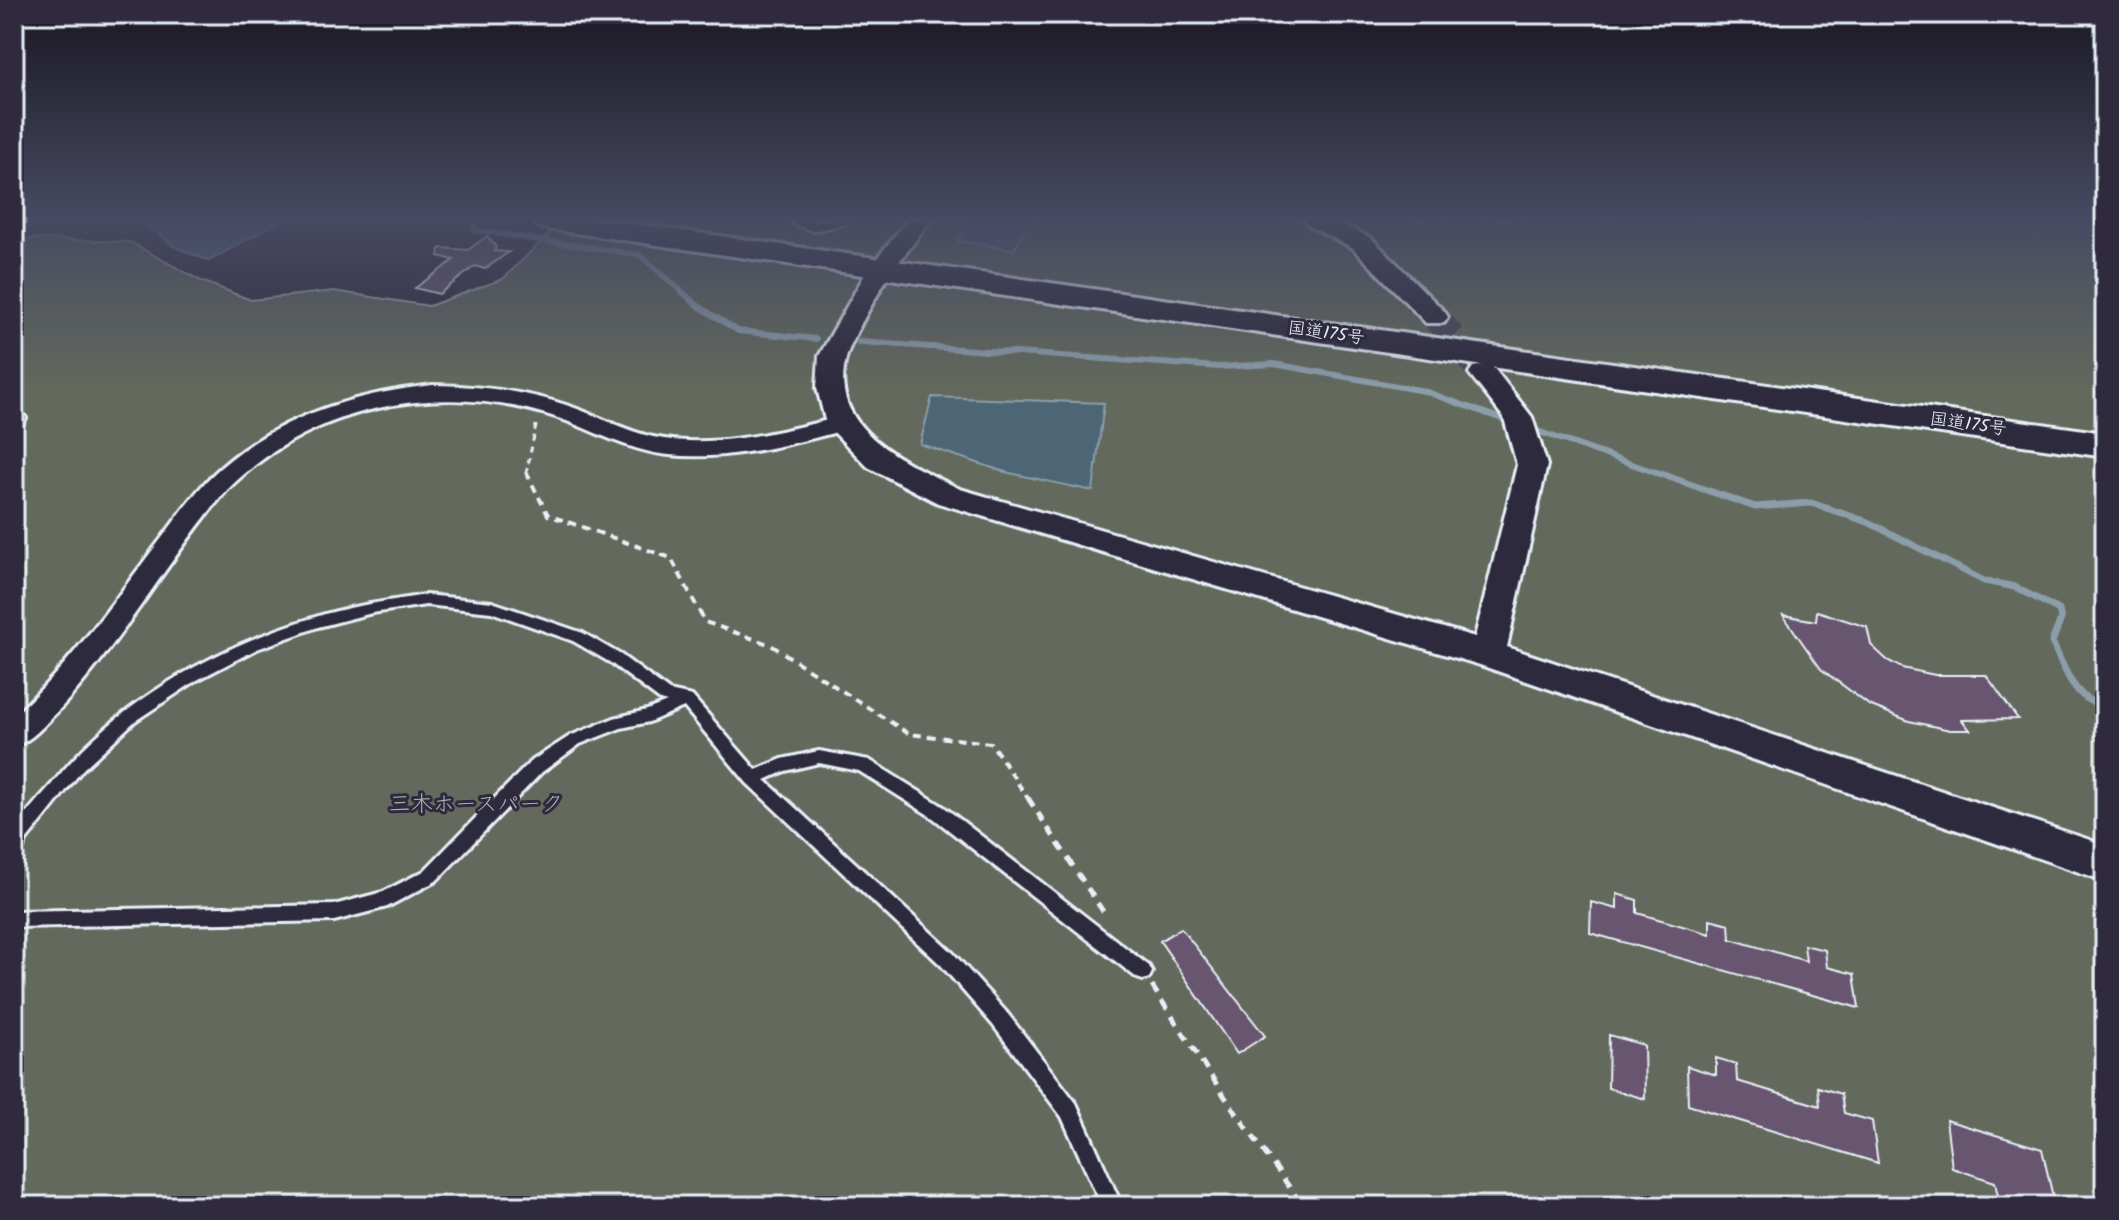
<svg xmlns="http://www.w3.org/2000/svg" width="2119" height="1220" font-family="Kalam,'Klee One',sans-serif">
<rect width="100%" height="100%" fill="#2f2a3d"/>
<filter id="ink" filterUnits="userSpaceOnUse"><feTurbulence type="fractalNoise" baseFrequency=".0125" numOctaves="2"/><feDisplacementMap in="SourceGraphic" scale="16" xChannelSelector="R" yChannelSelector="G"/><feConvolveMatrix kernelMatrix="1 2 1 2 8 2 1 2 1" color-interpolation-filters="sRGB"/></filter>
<g filter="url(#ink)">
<!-- green -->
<path fill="#63695b" stroke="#a6adaa" stroke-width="2" d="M563 220H2105V1206H14V443L24 406 14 398V238L130 242 199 280 251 300 334 291 429 306 503 279Z"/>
<!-- water -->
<path fill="#4d6676" stroke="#8b9eaa" stroke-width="2" d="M140 220H281L209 261 175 247Z
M972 220H1030L1014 250 958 241Z
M932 397 1104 403 1093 491 1005 472 920 444Z"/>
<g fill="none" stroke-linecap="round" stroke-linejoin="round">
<!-- stream-far1 -->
<path stroke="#8b9eaa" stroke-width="6" d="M475 220 474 230 640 255 697 305 738 331 816 339
M859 342 1219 367 1274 364 1424 391 1513 423
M1529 428 1660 474"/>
<!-- stream -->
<path stroke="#8b9eaa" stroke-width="7" d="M1655 472 1755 507 1811 503 1868 522 1984 581 2015 587 2059 610 2061 619 2052 642C2064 667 2074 702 2105 706"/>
</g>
<!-- building -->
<path fill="#67556f" stroke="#e8f1f8" stroke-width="2" d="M487 236 496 247 494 251 509 252 485 269 475 266 439 294 415 288 454 260 439 256 440 248 468 250Z
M1817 611 1867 627 1871 645 1887 660 1902 668 1935 675H1986L2018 719 1962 720 1970 730H1950L1909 721 1869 705 1821 669 1783 615 1816 621Z
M1617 894 1637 900V913L1710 934V919L1729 924 1730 939 1806 961 1804 945 1825 950 1827 967 1854 974 1859 1008 1590 933 1591 902 1617 909Z
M1181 928 1265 1036 1237 1054 1160 941Z
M1609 1035 1644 1045 1645 1099 1608 1088Z
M1716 1058 1736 1064 1737 1081 1820 1106 1818 1087 1841 1094 1844 1113 1872 1121 1878 1163 1688 1105 1687 1066 1716 1075Z
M1946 1120 2042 1149 2055 1206H2000L1995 1182 1952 1168Z"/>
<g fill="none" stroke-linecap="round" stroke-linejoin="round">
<!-- tertiary-tunnel -->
<path stroke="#4b4859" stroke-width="27" stroke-dasharray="27 13" stroke-linecap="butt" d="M1435 317 1483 373"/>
<!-- service casing -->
<g stroke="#e8f1f8" stroke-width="6">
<path id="service" d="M426 595 492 602 583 633 621 655 669 691 692 696 756 770 782 759 819 751 869 760 944 807 1149 966 1152 972 1149 978 1143 980 1137 978 932 817 859 771 819 763 785 771 765 780 953 953 1007 1013 1076 1103 1122 1206H1102L1062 1117 993 1025 941 965 747 783 684 707 649 722 621 728 580 744 542 772 436 881 387 907 334 921 14 927V911L334 905 383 892 424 871 530 762 570 736 614 718 647 710 667 702 660 700 611 663 573 641 491 612 426 605 372 613 318 627 257 649 197 680 135 721 83 769 26 841 20 854 14 856C14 849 12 838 14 832 17 822 44 793 52 784 116 703 214 648 312 618 349 606 388 601 426 595Z"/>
</g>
<!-- minor casing -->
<g stroke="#e8f1f8" stroke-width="6">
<path id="minor" d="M792 220H847L844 224 813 231 794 224Z
M433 385C481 386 527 391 572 407 599 416 625 431 653 437 715 450 781 431 841 417L849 419 853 424 849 429C791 444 730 461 669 455 626 451 589 427 549 415 437 381 310 406 227 490 166 561 121 644 57 712 44 725 32 741 14 746V716C70 665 113 602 158 543 178 517 196 489 220 468 279 416 357 393 433 385Z
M14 411 22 413 26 418 22 425 14 427Z"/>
</g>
<!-- tertiary casing -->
<g stroke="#e8f1f8" stroke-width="6">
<path id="tertiary" d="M907 220H931L899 262 891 264 893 267C880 292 855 330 847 355 824 430 908 463 960 489L1475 637 1517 465 1504 418 1469 373 1473 367 1483 365 1493 367 1532 417 1547 465 1507 647 2105 845V881L1480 665 938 503 868 467 826 424 817 388 819 356 869 267 872 262 880 260 878 257Z
M1304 220H1334L1371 238 1444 311 1448 317 1444 323H1426L1353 248 1308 225Z"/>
</g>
<!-- trunk casing -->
<g stroke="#e8f1f8" stroke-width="6">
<path id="trunk" d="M533 220H608L2105 433V457L548 229 537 226Z"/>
</g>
<!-- path-far2 -->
<path stroke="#e8f1f8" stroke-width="3" stroke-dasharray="6 5" stroke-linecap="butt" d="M526 474 537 421"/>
<!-- path-far1 -->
<path stroke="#e8f1f8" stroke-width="4" stroke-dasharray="8 6" stroke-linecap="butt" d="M526 472 548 515 671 558 705 622 771 645 909 734 991 743 1029 800"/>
<!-- path -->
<path stroke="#e8f1f8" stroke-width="5" stroke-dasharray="10 8" stroke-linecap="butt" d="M1028 798 1106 916
M1152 986 1229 1103 1303 1206"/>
<!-- service -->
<use href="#service" fill="#2f2a3d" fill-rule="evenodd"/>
<!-- minor -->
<use href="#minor" fill="#2f2a3d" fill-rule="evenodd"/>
<!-- tertiary -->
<use href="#tertiary" fill="#2f2a3d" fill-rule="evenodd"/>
<!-- trunk -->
<use href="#trunk" fill="#2f2a3d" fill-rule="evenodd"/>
</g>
</g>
<!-- sky -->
<linearGradient id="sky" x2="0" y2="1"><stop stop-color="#1a1722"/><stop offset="0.56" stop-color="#474a62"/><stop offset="1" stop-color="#474a62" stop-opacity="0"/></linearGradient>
<rect width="2119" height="390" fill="url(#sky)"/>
<g text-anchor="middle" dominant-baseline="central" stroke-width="6" stroke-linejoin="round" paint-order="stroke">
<!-- far-street labels -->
<g font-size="18" fill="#e8f1f8" stroke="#2f2a3d">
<text transform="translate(1326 334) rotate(8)">国道175号</text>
<text transform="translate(1968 425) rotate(8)">国道175号</text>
</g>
<!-- park labels -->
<g font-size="22" fill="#acb4b1" stroke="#2f2a3d">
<text x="476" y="805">三木ホースパーク</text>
</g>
</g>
<!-- margin -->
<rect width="2119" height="1220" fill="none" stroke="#2f2a3d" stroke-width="48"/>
<rect x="24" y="24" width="2071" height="1172" fill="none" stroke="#e8f1f8" stroke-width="3" filter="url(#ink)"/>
</svg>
